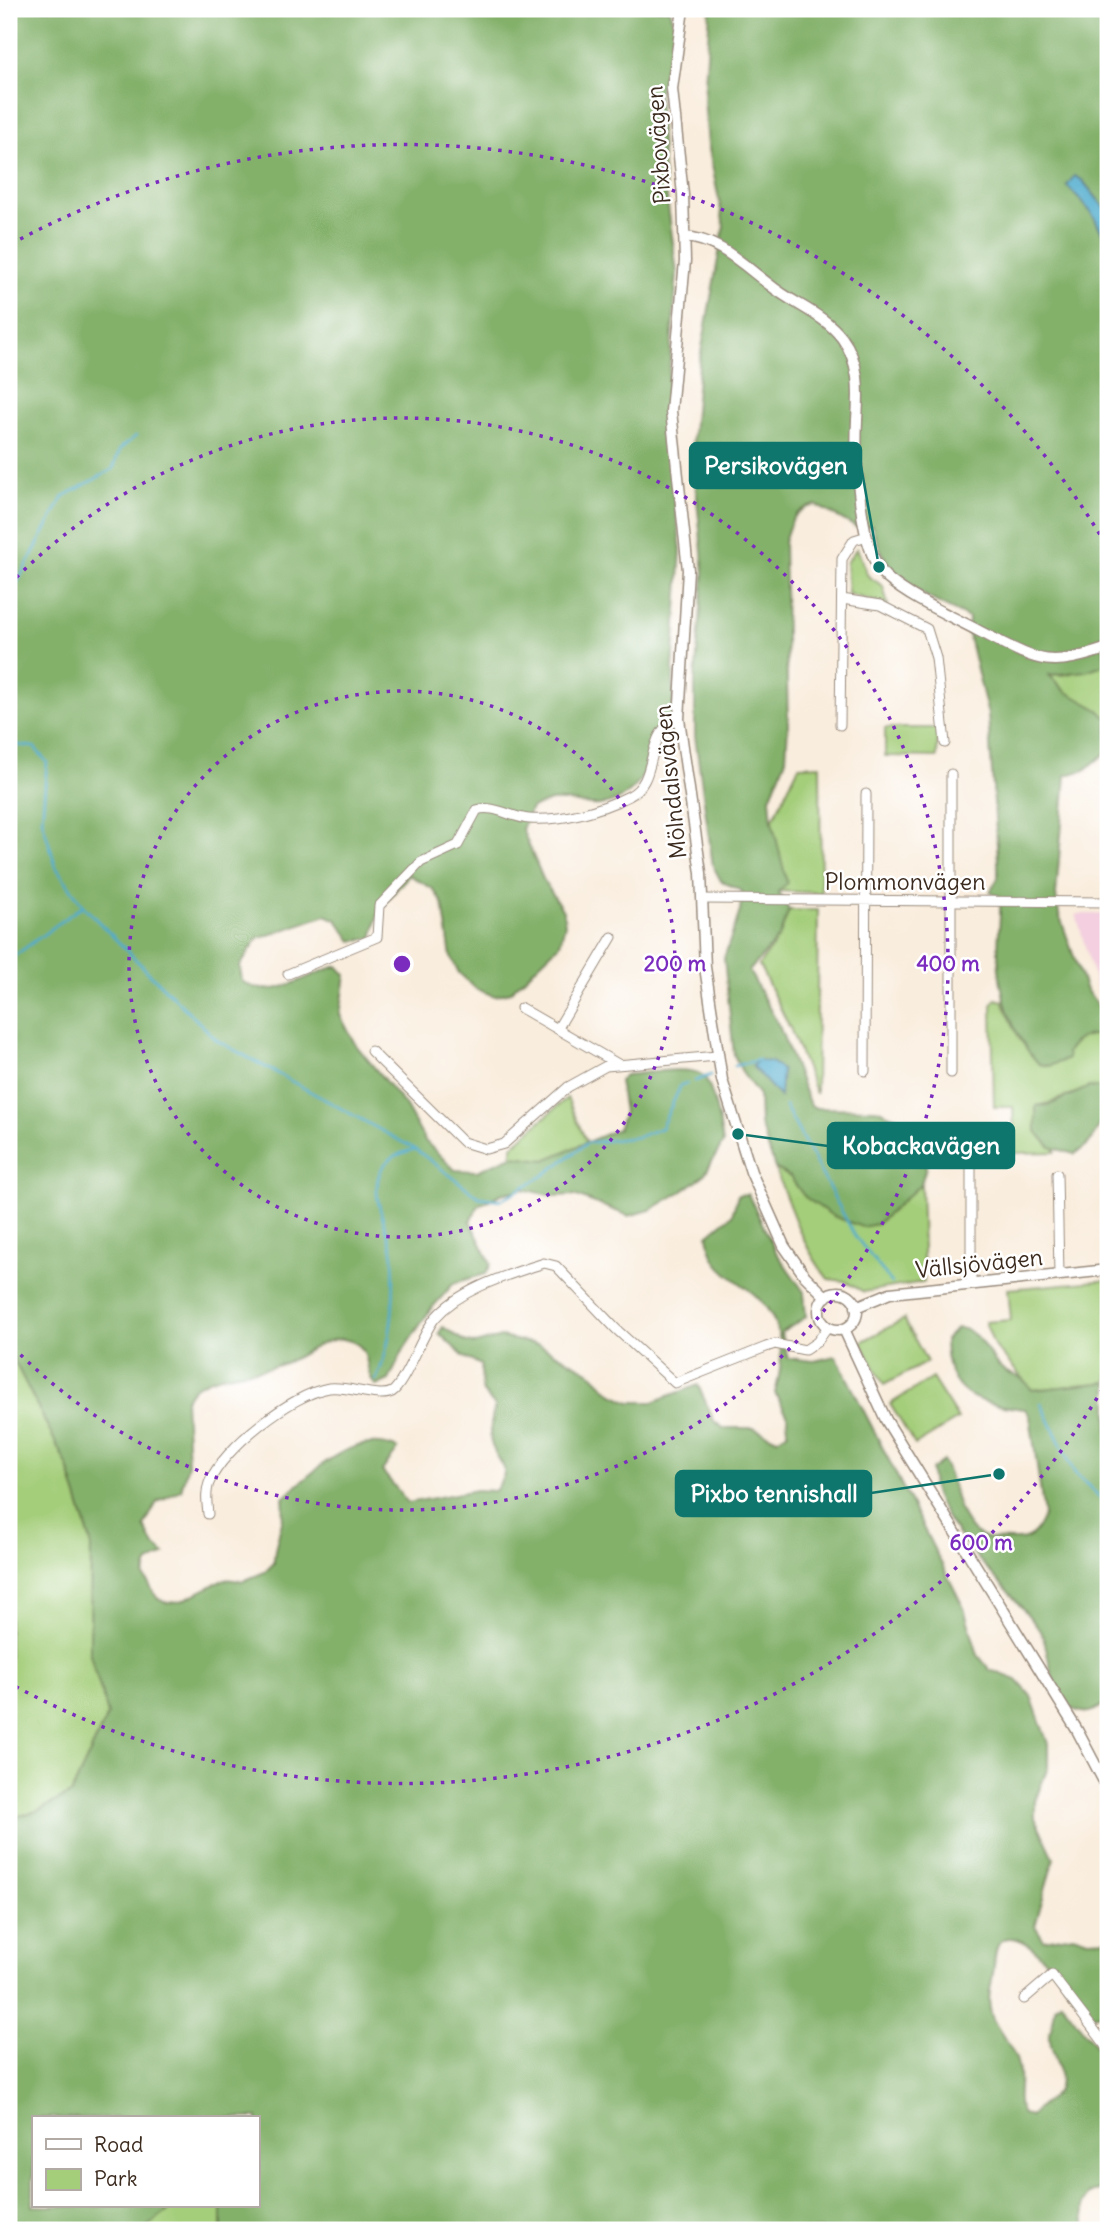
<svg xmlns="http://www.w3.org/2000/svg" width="1117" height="2239" font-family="Delius,sans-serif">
<rect width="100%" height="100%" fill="#fff"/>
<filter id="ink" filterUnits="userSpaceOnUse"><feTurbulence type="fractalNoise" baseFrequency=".0143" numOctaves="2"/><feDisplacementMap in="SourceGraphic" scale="14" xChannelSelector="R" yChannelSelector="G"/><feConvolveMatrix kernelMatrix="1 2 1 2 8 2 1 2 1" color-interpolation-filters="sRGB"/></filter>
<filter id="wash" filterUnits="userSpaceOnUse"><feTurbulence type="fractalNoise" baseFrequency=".00686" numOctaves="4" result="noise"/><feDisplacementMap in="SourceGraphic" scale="28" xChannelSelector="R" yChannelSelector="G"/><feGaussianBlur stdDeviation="1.57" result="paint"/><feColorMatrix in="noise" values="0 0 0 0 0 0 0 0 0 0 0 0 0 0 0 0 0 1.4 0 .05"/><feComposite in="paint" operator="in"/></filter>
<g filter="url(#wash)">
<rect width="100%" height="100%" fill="#f9eddd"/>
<!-- built -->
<path fill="#f3cfdf" d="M1076 914H1108V1007L1099 996Z"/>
<!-- green -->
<path fill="#a4ce7a" stroke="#707c4c" stroke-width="2" d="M857 548 868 576 883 586 888 605 848 594 846 563Z
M1108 663V719L1065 691 1048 674 1064 675Z
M885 728H938L937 757 885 756Z
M820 765 821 893 778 891 772 821 799 766Z
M789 910H818L816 1094 790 1028 759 965 779 937Z
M996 999 1003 1001 1020 1040 1049 1066C1072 1056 1077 1020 1107 1041L1108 1094C1085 1079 1062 1104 1036 1106L1044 1140 1055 1149V1152L1015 1153 1013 1107H994L992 1005Z
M567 1098 587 1143 545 1160 512 1156V1146Z
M775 1168 790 1177 805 1197 877 1224 921 1184 924 1282 864 1292 844 1281 828 1279C802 1246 790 1207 775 1168Z
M1108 1280V1382L1032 1390 994 1345 985 1322 1011 1320 1008 1289Z
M904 1319 927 1362 884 1385 861 1342Z
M9 1350 68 1467 91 1543 90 1654 108 1714 71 1794 37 1811 9 1819Z
M932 1378 958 1419 915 1445 890 1404Z
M174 2206H222V2230H144Z"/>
<!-- forest -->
<path fill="#83b16a" stroke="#5f6e44" stroke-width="2" d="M9 9H670L676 30 658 95 663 169 677 273 665 423 681 550 673 669 674 717C628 745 665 771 621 798 595 814 576 798 552 801 545 802 537 806 531 808L522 829 543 879 563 911 565 924 560 944 510 992 494 996 476 989 459 973 451 957 443 904 433 889 409 875 380 909 372 938 352 941 337 920 326 915 257 939 240 966 242 981C273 1004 307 973 338 966L346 975 340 1015 355 1044 405 1105 425 1141 455 1170 477 1171 512 1156 545 1160 618 1129 624 1112 619 1081 625 1075C643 1074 688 1065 702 1075 712 1081 721 1130 723 1143L704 1175 684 1190 650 1210 629 1216 574 1195 554 1196 523 1189 501 1194 479 1205 470 1221 491 1264 486 1274 454 1283 430 1310 404 1349 389 1380 376 1386C361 1369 375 1347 347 1340 331 1335 307 1352 293 1359 264 1375 223 1368 195 1387 191 1390 188 1396 185 1400L188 1464 181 1490 157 1502 144 1526 153 1544 165 1554 148 1564 144 1576 157 1598 168 1603 181 1601 225 1579 243 1581 265 1572 274 1563C273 1540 287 1522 283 1498 316 1470 353 1429 398 1449L382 1471 408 1503 476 1490 495 1491C513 1464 501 1469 492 1446 488 1434 492 1418 495 1406L482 1391 481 1365 464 1357 439 1333 443 1327 464 1341 475 1344 501 1337 540 1345 589 1371 611 1393 630 1402H653L698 1385 714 1421 723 1428H754L777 1439 788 1432 787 1414 775 1393C785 1358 784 1322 756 1296 732 1274 712 1272 708 1235L732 1215 738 1195 748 1194 776 1252 804 1292 806 1317 781 1333 788 1358 814 1361 836 1356 964 1608 978 1655 990 1670 1017 1680 1031 1696 1048 1744V1767L1035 1801V1818L1054 1858 1035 1926 1044 1940 1073 1935 1088 1940 1108 1939V2006L1103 2013 1091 2015C1071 1996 1043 1946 1016 1939 996 1933 995 1954 994 1966 992 1987 985 1998 993 2019 1000 2035 1015 2049 1018 2066 1022 2083 1015 2099 1022 2114L1031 2116C1038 2106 1053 2099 1058 2089 1064 2077 1054 2057 1051 2045 1047 2032 1055 2021 1055 2007L1061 2001 1108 2063V2185L1089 2194 1083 2204 1086 2230H222V2206H257V2118H33V2206H174L144 2230H9V1819L37 1811 71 1794 108 1714 90 1654 91 1542 68 1467 9 1350Z
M710 9H1108V212L1082 180 1067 185 1091 212 1108 243V638L1103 642 1106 664 1086 671 1049 675 1065 691 1099 710 1108 719 1107 752 1085 770 1066 775 1056 895 1059 914 1085 988 1108 1021V1044L1098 1035C1083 1034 1074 1040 1067 1052L1068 1059 1049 1066 1039 1064C1011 1035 999 993 998 953 998 934 1001 917 1000 898L990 892 998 878V860L988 715 968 633 969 618C921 594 887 582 872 526L856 527 816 505C794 509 789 523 784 543L788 725 786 759 770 798 772 821 787 883 778 892 789 910 779 937 749 971 779 1026 810 1105 816 1108 876 1109 908 1122 920 1137 926 1167 921 1184 877 1224 862 1227 833 1216 805 1197 790 1177 775 1168 760 1124 759 1095 743 1074 734 1055 724 958 740 911 742 891 721 881 713 866 695 736V679L704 573 692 446 699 364 724 226 708 144 704 100Z
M1089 1087 1099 1088 1108 1094V1112C1093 1129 1098 1142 1074 1154L1051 1147 1036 1131V1106L1049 1105Z
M957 1328C981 1329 985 1354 1001 1368 1014 1380 1018 1370 1032 1390L1108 1382V1701C1096 1712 1084 1717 1070 1707 1046 1690 1053 1650 1038 1628 1007 1584 957 1547 936 1497 932 1489 932 1479 931 1470L943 1461C956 1484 956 1525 982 1537 991 1541 1005 1539 1015 1540 1032 1541 1039 1530 1044 1515L1030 1416 1025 1409C976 1403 946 1397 945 1340Z"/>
<!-- water -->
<path fill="#50acce" stroke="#466b76" stroke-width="2" d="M1074 176 1082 180 1108 212V243L1091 212 1067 186Z
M758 1060 771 1062 782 1070 780 1097 752 1066Z"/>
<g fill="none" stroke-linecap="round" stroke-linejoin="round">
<!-- stream -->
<path stroke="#50acce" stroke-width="2.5" d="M9 598 63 497 113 469 120 449 136 436
M9 744 34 747 47 762 42 820 56 867 83 906 149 973 218 1041 415 1149 479 1197 501 1200 543 1176 587 1143 638 1137 661 1128 681 1085 687 1083
M9 960 82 906
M734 1066 758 1060
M695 1081 711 1075
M785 1106 855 1236 892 1283
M376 1380C392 1344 395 1296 393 1257 391 1230 369 1200 380 1172 386 1158 400 1153 415 1149
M1041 1403 1074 1472 1108 1505"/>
</g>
</g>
<g filter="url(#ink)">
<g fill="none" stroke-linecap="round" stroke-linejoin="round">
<!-- minor casing -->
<g stroke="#9a8c7e" stroke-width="11">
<path id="minor" d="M842 599 880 605 927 629 936 658 945 743
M840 725 842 559 854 540 867 536
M702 899 1108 902
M288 974 377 937 379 906 421 862 458 845 477 810C493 804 512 818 529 819 562 821 599 811 629 796 661 780 642 732 679 719
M521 1008 618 1064
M558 1028 612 937
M371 1051 463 1142 486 1149 504 1144 568 1087 606 1066 717 1056
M865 1071 866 794
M951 1073V774
M1057 1174 1059 1275
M971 1284V1141
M208 1514C207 1504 205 1493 209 1483 223 1448 292 1394 329 1388 347 1385 378 1399 392 1392 405 1384 422 1334 435 1318 461 1288 508 1275 544 1263L556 1266 616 1329 675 1383 766 1347 775 1344 805 1350 817 1342 828 1327
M1024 1999 1052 1975 1108 2048"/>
</g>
<!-- tertiary casing -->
<g stroke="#9a8c7e" stroke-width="13">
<path id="tertiary" d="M683 9 672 89 683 195 685 261 671 411 688 570 679 719 701 873 705 967 722 1080 751 1172 784 1246 805 1276 826 1297
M684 237C719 239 743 265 770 285 793 304 824 314 842 338 860 362 859 391 857 420 855 457 858 552 887 578 913 600 949 615 979 631 1037 660 1044 670 1108 648
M819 1311a19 19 0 1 1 38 0a19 19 0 1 1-38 0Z
M856 1307 890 1293 1108 1270
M844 1329 886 1420 1077 1730 1108 1789"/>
</g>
<!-- minor -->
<use href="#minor" stroke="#fff" stroke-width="9"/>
<!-- tertiary -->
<use href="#tertiary" stroke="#fff" stroke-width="10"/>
</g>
</g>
<!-- distance rings -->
<g fill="none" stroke="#7b2cbf" stroke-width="3.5" stroke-dasharray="3.5 7">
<circle cx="402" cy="964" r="273"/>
<path d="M9 585A546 546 0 1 1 9 1343"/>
<path d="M1108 1380A819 819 0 0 1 11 1684M11 244A819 819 0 0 1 1108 548"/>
</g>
<g text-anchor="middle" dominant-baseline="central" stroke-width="5" stroke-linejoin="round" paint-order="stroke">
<!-- street labels -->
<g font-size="23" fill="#3b2a1e" stroke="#fff">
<text transform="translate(658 145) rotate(-94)">Pixbovägen</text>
<text transform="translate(670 782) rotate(-96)">Mölndalsvägen</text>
<text x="905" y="881">Plommonvägen</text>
<text transform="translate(979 1263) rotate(-6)">Vällsjövägen</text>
</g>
</g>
<circle cx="402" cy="964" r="10" fill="#7b2cbf" stroke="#fff" stroke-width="3.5"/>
<g font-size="21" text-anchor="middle" font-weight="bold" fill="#7b2cbf" stroke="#fff" stroke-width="5" stroke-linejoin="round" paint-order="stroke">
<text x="675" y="971">200 m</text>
<text x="948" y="971">400 m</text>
<text x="981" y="1550">600 m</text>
</g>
<!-- callouts -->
<path fill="none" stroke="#0f766e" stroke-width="2.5" d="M879 567L861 466M738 1134L828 1146M999 1474L871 1493"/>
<g fill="#0f766e" stroke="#fff" stroke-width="2.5">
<circle cx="879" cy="567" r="7"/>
<circle cx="738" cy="1134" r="7"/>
<circle cx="999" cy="1474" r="7"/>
</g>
<g fill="#0f766e" stroke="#0f766e" stroke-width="2.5">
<rect x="690" y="443" width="171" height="45" rx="7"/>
<rect x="828" y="1123" width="186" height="45" rx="7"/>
<rect x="676" y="1471" width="195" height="45" rx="7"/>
</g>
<g font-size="24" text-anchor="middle" font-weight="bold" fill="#fff">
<text x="776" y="474">Persikovägen</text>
<text x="921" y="1154">Kobackavägen</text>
<text x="774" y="1502">Pixbo tennishall</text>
</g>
<!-- margin -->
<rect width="1117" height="2239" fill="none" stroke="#fff" stroke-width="35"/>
<!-- legend -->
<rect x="32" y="2116" width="228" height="91" fill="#ffffff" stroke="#b1aaa5" stroke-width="2"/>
<rect x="46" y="2139" width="35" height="10" fill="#ffffff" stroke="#b1aaa5" stroke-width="2"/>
<text x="94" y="2152" font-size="21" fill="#3b2a1e">Road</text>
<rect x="46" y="2169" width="35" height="21" fill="#a4ce7a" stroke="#b1aaa5" stroke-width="2"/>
<text x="94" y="2186" font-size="21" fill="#3b2a1e">Park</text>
</svg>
